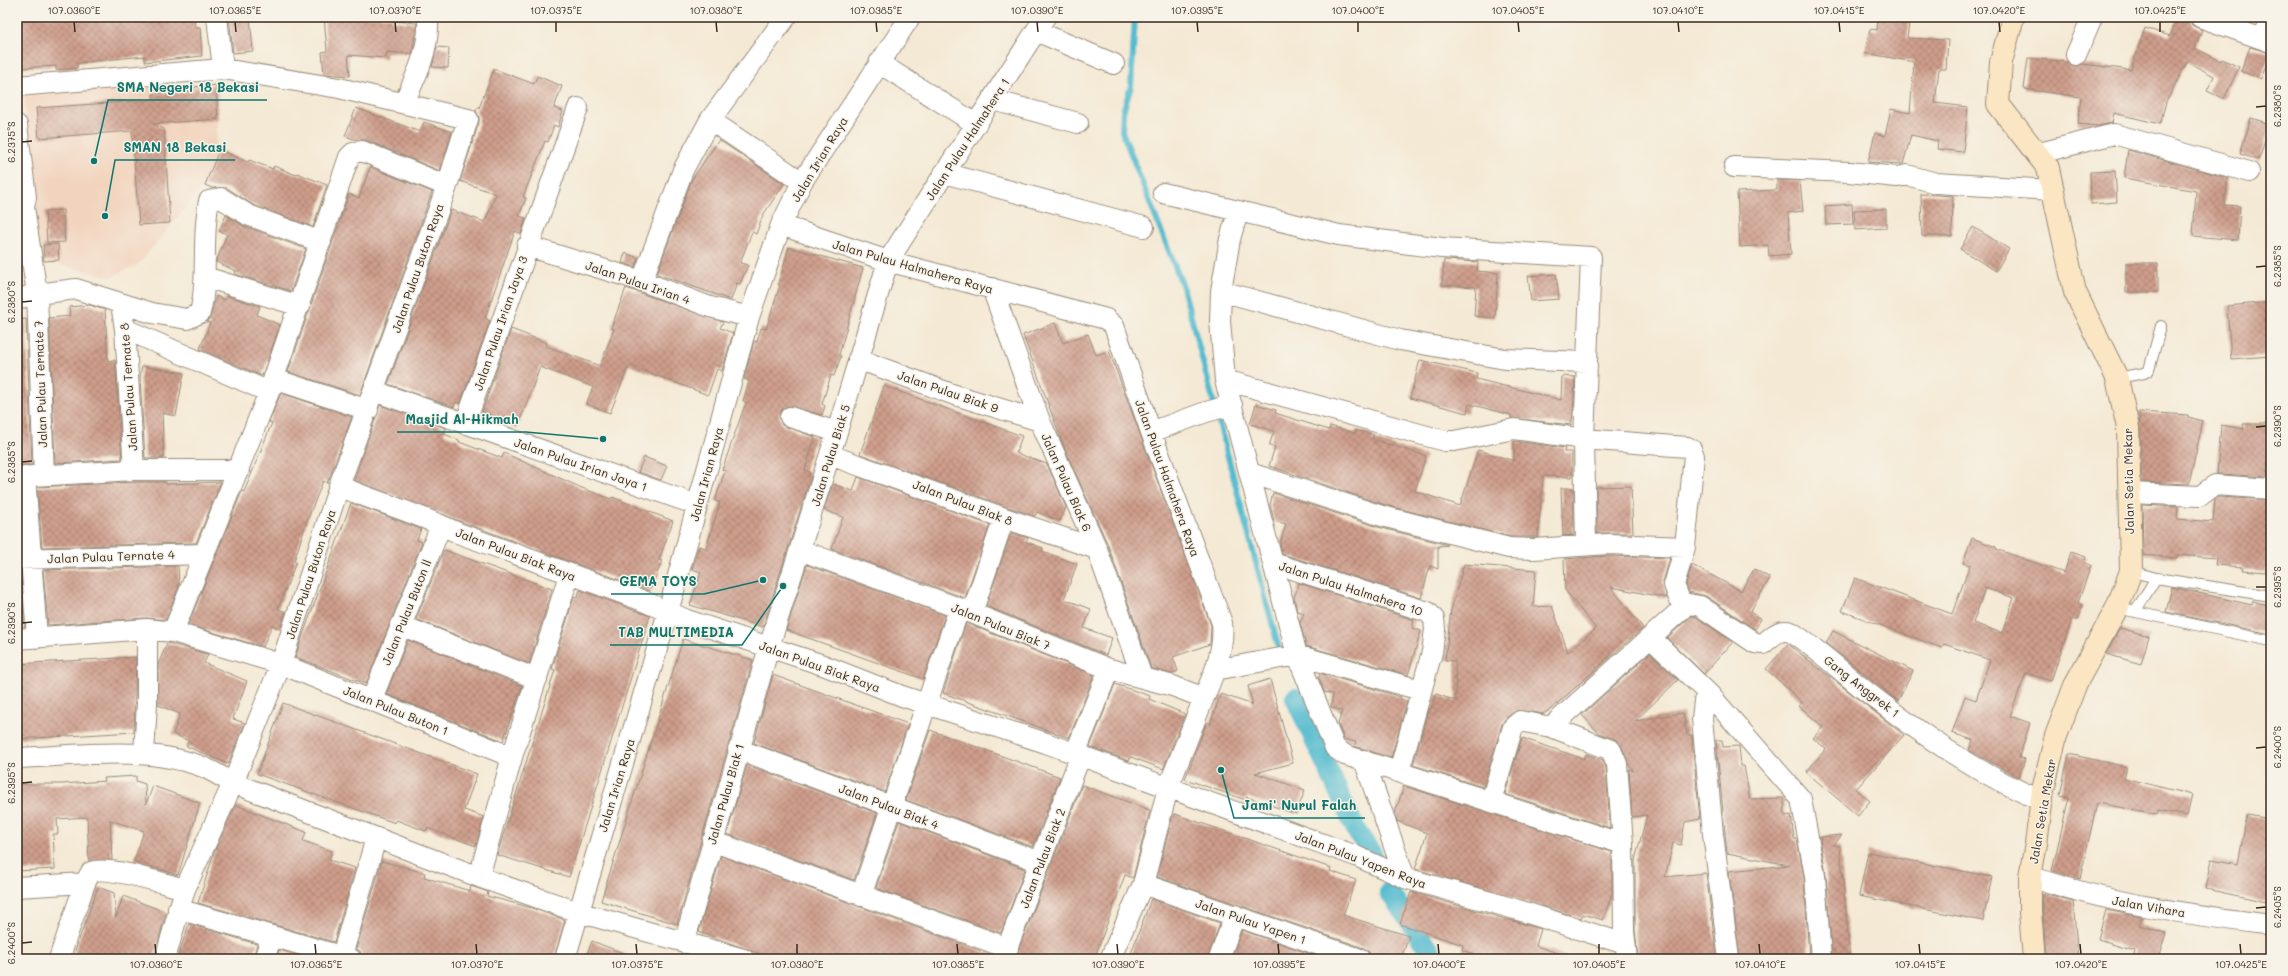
<svg xmlns="http://www.w3.org/2000/svg" width="2288" height="976" font-family="Mali,sans-serif">
<defs>
<pattern id="building-cross-hatch" width="8" height="8" patternUnits="userSpaceOnUse"><rect width="8" height="8" fill="#cf9e8c"/><path d="M0 0l8 8M0 8l8-8" fill="none" stroke="#a98172"/></pattern>
</defs>
<rect width="100%" height="100%" fill="#f7f3e8"/>
<filter id="ink" filterUnits="userSpaceOnUse"><feTurbulence type="fractalNoise" baseFrequency=".025" numOctaves="2"/><feDisplacementMap in="SourceGraphic" scale="8" xChannelSelector="R" yChannelSelector="G"/><feConvolveMatrix kernelMatrix="1 2 1 2 8 2 1 2 1" color-interpolation-filters="sRGB"/></filter>
<filter id="wash" filterUnits="userSpaceOnUse"><feTurbulence type="fractalNoise" baseFrequency=".012" numOctaves="4" result="noise"/><feDisplacementMap in="SourceGraphic" scale="16" xChannelSelector="R" yChannelSelector="G"/><feGaussianBlur stdDeviation="0.9" result="paint"/><feColorMatrix in="noise" values="0 0 0 0 0 0 0 0 0 0 0 0 0 0 0 0 0 1.4 0 .05"/><feComposite in="paint" operator="in"/></filter>
<g filter="url(#wash)">
<rect width="100%" height="100%" fill="#f4e9d4"/>
<!-- built -->
<path fill="#f2d4be" d="M220 82 214 173 139 264 111 277 34 259 24 96Z"/>
<g fill="none" stroke-linecap="round" stroke-linejoin="round">
<!-- stream -->
<path stroke="#52bbcf" stroke-width="6" d="M1135 17 1131 86 1123 112 1122 131 1183 287 1279 649"/>
<!-- canal -->
<path stroke="#52bbcf" stroke-width="20" d="M1295 698 1357 832 1372 854
M1389 892 1436 959"/>
</g>
<g id="blocks">
<!-- building -->
<path fill="url(#building-cross-hatch)" fill-rule="evenodd" d="M17 17H194L195 27H200L202 56 145 62V56L114 59 77 63V68L56 70V66L19 68Z
M229 17H250L253 51 233 53Z
M324 17H392V21L417 23 412 54 387 52 386 58 348 55 350 76 324 74 322 52 327 51Z
M1878 17H1910L1907 38 1948 40 1946 69H1939L1935 103 1968 107 1963 152 1937 149 1938 141 1911 135 1903 164 1868 162 1875 133 1885 136 1891 109 1910 113 1914 62 1865 53 1870 29 1877 30Z
M2178 17H2189L2192 25 2202 30 2195 48 2221 61 2222 59 2239 67 2224 99 2207 91 2214 76 2187 62 2166 102 2160 124 2114 113 2112 123 2098 126 2078 124 2081 97 2024 89 2028 58 2067 62 2077 66 2083 64 2131 70 2145 28 2170 36Z
M437 47 449 48 448 68 432 67Z
M2250 47 2271 53 2261 79 2241 71Z
M494 69 534 84 537 76 562 86 554 108 563 111 558 127 554 125 548 142 545 141 523 197 526 198 519 216 526 218 521 234 515 231 485 318 490 321 460 404 456 402 454 407 388 384 451 210 485 222 496 194 460 181 479 122V117L476 111 477 108H479Z
M216 85 218 119 153 124 164 129 170 223 139 225 132 131 39 138 36 108 153 100V94L194 91V87Z
M356 108 420 132 424 122 452 132 440 171 366 140H357L345 136Z
M2251 118 2270 124 2259 160 2240 154Z
M719 140 784 184 763 215 756 234 752 232 740 263 748 265 740 284 737 283 731 300 657 274 692 179Z
M219 150 248 162 249 160 273 169 274 166 296 175 297 173 327 185 313 227 253 205 227 188H212L205 185Z
M2128 150 2228 178 2224 205 2240 206 2238 240 2193 236 2196 191 2124 178Z
M370 167 432 192 360 395 288 372 349 194 359 198Z
M2115 171 2117 202 2091 204 2090 172Z
M1777 180 1800 181 1803 211 1788 213 1791 254 1769 256 1768 245 1740 247 1737 192 1777 190Z
M1921 194 1953 196 1952 236H1922Z
M1852 204 1853 224 1826 225 1825 206Z
M1886 209V228L1855 230 1854 210Z
M63 210 65 242 47 243 45 211Z
M226 215 244 226 306 249 291 291 235 274 236 271 216 262 227 234 219 231Z
M1973 227 2009 249 1996 271 1960 249Z
M58 244 59 260 44 261 43 245Z
M789 247 863 268 839 355 841 356 834 376 831 375 822 404 825 406 822 415 788 406 783 408 779 414 782 425 815 437 805 470 810 472 808 476H811L763 627 690 605 701 572 692 569 699 546 706 548 715 519 720 502 715 501 725 471 722 470 746 402 743 401 749 381 744 379 754 341 757 342 761 328 766 329 780 285H778Z
M625 253 638 258 635 267 622 263Z
M1444 260 1478 262 1477 271 1498 273 1495 318 1474 316 1476 287 1442 285Z
M2126 263H2158V292H2126Z
M1556 274 1559 299 1531 301 1528 276Z
M626 288 723 322 720 328 733 333 722 371 717 369 708 395 629 365 610 413 586 404 593 387 540 367 518 426 482 412 511 329 547 343 546 346 600 366 614 329 611 328Z
M216 296 225 300 226 296 260 306 257 315 280 325 262 376 200 349 210 323 207 322 211 315Z
M2271 302V356L2231 359 2227 306Z
M90 305 105 310 108 361 115 360 122 459 55 463 49 318 70 316 69 307Z
M26 319 32 465H17V320Z
M1055 323 1063 343 1088 334 1096 355 1109 351 1211 625 1210 644 1173 657 1178 671 1171 674 1151 668 1108 545 1065 450 1023 335Z
M1420 360 1477 373 1476 379 1561 400 1562 376 1575 377 1573 414 1571 425 1511 418V415L1469 404 1467 413 1410 398Z
M142 366 184 373 176 416 162 413 164 458H145L140 378Z
M884 386 1022 436 1016 453 1047 464 1066 507 1060 521 1037 512 1035 516 1008 507 860 454Z
M281 393 352 417 331 474 327 483 323 481 307 521 294 561 296 562 278 609 286 612 280 629 272 625 263 647 188 625 242 491 244 492 272 423 269 422Z
M1256 404 1276 410 1275 413 1329 430 1330 426 1355 433 1356 430 1374 435 1372 439 1426 456 1415 491 1460 506 1478 450 1514 461V441L1565 448 1564 452H1572V477L1543 476 1538 537H1511L1385 505 1269 466 1275 447 1269 446 1274 431 1250 424Z
M380 405 446 428 444 434 459 440V442L502 458 504 453 582 488 611 499 612 497 673 521 659 560 662 561 650 591 462 522 354 480Z
M2139 412 2188 415V417L2203 421 2189 484 2142 482Z
M2243 424H2267L2268 477 2217 474 2221 425 2244 429Z
M644 457 667 466 661 480 638 472Z
M858 477 990 525 965 598 832 549 843 517 824 510 833 484 853 491Z
M134 482H166V484L221 482 196 543 42 547 37 487Z
M1631 486 1633 533H1597L1596 487Z
M1561 488H1573L1574 535 1563 536Z
M1273 493 1378 527 1448 545 1438 546V569L1430 566 1421 598 1282 554 1280 544 1286 524 1274 521 1270 505Z
M2218 497 2271 500 2266 572 2242 570 2243 567 2215 565 2216 558 2177 555V558L2143 555 2142 505 2178 507 2177 519 2213 522 2215 499Z
M351 503 421 529 417 540 422 542 366 684 295 657Z
M1011 533 1028 538 1026 542 1043 548 1042 551 1077 564 1064 599 1091 609 1084 628 1112 638 1106 655 986 606Z
M1972 538 1996 547V549L2064 573 2071 552 2086 557 2084 563 2091 565 2078 603 2083 605 2077 621 2072 619 2051 681 2026 673 2010 716 2030 723 2019 757 2025 759 2019 777 1969 750 1973 740 1952 733 1965 696 1976 700 1990 660 1944 644 1942 648 1842 611 1855 578 1952 614 1970 565 1963 563ZM1985 588 2014 598 2002 633 1973 623Z
M444 550 552 589 529 664 416 619Z
M1608 556 1670 558 1663 582 1667 598 1611 587 1643 628 1551 709 1543 714 1517 710 1506 718 1502 724 1483 787 1413 765 1429 708 1431 709 1436 694 1456 701 1455 661 1445 660 1451 610 1464 564 1536 570 1533 607 1552 606 1568 652 1596 629 1565 590 1564 559Z
M807 565 945 615 923 679 786 630Z
M1692 565 1741 591 1754 569 1770 578 1750 612 1761 619 1755 629 1706 596 1689 592 1686 584Z
M178 566 179 586 166 620 146 618 48 625 43 570Z
M17 570H20L25 627H17Z
M1299 583 1414 620 1412 628 1421 631 1408 675 1306 646 1300 623 1304 613 1297 611 1294 598Z
M2172 587 2252 605 2253 601 2271 606V634L2166 612Z
M580 590 650 616 569 877 497 855 555 670 552 669 574 597 577 598Z
M1691 616 1696 617 1733 642 1704 674 1667 638Z
M966 623 1094 675 1069 738 943 693Z
M2120 628 2149 636 2141 664 2106 654Z
M1833 631 1913 671 1898 701 1826 643Z
M683 639 753 660 677 924 601 901Z
M408 640 522 686 503 741 386 694Z
M167 643 208 654 204 663 247 681 233 719 245 723 228 764 186 746 189 741 173 734 180 714 158 705V665Z
M1788 644 1904 735 1856 789 1870 801 1858 816 1806 772 1826 749 1813 738 1823 727 1799 706 1802 702 1766 669Z
M1650 653 1678 680 1635 721 1683 713 1687 735H1692V740L1700 819 1685 822 1681 845 1673 843 1665 877 1706 873 1717 959H1638L1635 930V860L1647 815 1632 817 1629 769 1634 771 1629 765 1621 745 1615 739 1599 733 1582 715Z
M136 657 134 732 17 739V664Z
M1320 673 1401 697 1400 699 1407 701 1391 758 1354 746 1356 742 1344 739 1338 724 1342 711 1331 707 1333 694 1324 692 1319 677Z
M773 675 908 724 885 792 754 743Z
M1270 679 1293 763 1255 773 1305 790 1296 814 1247 797 1246 800 1185 779 1207 722 1210 724 1221 694 1253 705 1248 686Z
M1115 684 1150 696 1149 699 1185 714 1163 769 1131 757 1129 761 1090 747Z
M283 703 477 774 464 810 484 817 476 846 427 828 426 831 396 820 395 823 257 774Z
M930 730 1060 777 1033 847 906 800Z
M1522 738 1584 759 1586 754 1603 760 1606 767 1610 828 1505 794Z
M1716 740H1722L1723 747 1739 746 1741 766H1744L1750 799 1784 798 1785 816 1791 815 1794 839H1797L1804 877 1809 959H1740L1729 871 1789 865 1727 853Z
M2069 754 2127 767 2124 778 2192 795 2187 816 2158 810 2157 814 2097 803 2080 879 2052 871 2069 797 2060 795Z
M747 765 877 813 854 880 727 834Z
M136 776V781L145 784 146 804 153 786 200 803 178 875 134 861 144 831 110 820 112 860 89 861 87 817 57 819 58 834H53L55 869 17 871V784H62L105 781 104 778Z
M1082 785 1150 810 1133 878 1125 875 1094 959H1015Z
M1404 786 1612 852V894L1603 920 1583 914 1581 918 1415 869 1427 833 1397 821 1395 813Z
M236 805 306 832 303 841 332 851 329 860 355 868 334 942 198 903 214 853Z
M1175 814 1331 868 1330 871 1356 880 1343 915 1409 936 1401 959H1371L1369 952 1364 948 1157 877 1172 818Z
M2247 815 2271 819V903L2206 889 2212 859 2238 864Z
M899 821 1025 869 1001 933 876 888Z
M1842 835 1834 845 1840 846 1850 959H1832L1826 875 1820 837Z
M1868 852 1992 877 1983 921 1859 896Z
M721 856 992 955V959H774L699 932Z
M382 861 425 873 424 877 470 891 471 886 488 892 487 896 532 908 565 920 554 959H362L360 951 356 949Z
M98 887 114 893 116 918 123 896 166 912 154 959H72Z
M1411 892 1541 929 1536 946 1567 956V959H1488L1462 950 1463 945 1400 924Z
M2047 894 2073 901 2078 959H2046L2042 895Z
M1151 899 1220 923 1208 959H1129Z
M2106 910 2142 917 2139 925 2166 933 2158 959H2133L2135 950 2098 939Z
M189 924 257 944 253 959H177Z
M1242 930 1325 959H1231Z
M592 941 636 958V959H585Z
M279 950 310 959H276Z"/>
</g>
</g>
<g filter="url(#ink)">
<use href="#blocks" fill-opacity="0" stroke="#988a79" stroke-width="1"/>
<g fill="none" stroke-linecap="round" stroke-linejoin="round">
<!-- lane casing -->
<g stroke="#988a79" stroke-width="12">
<path id="lane" d="M2117 378 2144 373 2149 370 2161 326
M2131 571 2156 578 2271 596
M2117 608 2271 641
M2135 612 2156 578"/>
</g>
<!-- street casing -->
<g stroke="#988a79" stroke-width="22">
<path id="street" d="M217 17 223 69
M2200 17 2271 42
M1036 31 1114 64
M2262 39 2271 20
M2076 55 2092 17
M879 63 976 124
M17 86 223 69 339 88 468 119 447 186 339 486 281 664 233 783 185 889 165 959
M993 100 1078 123
M404 102C417 75 430 48 428 17
M710 120 802 182
M17 125 26 197 24 207 17 209
M2036 154 2114 134 2249 172
M1734 167 1849 172 1897 177 1907 175 1936 183 2053 190
M944 173 1144 227
M1163 193 1339 235 1442 248 1591 257 1587 362
M24 207 37 294 44 475
M781 225 888 261 1106 319 1114 326 1151 432 1222 623C1224 640 1220 654 1215 670L1168 788 1143 884 1110 959
M527 246 642 281 710 307 749 317
M205 277 300 306
M642 281 683 170 710 120 786 17
M992 288 1040 421 1097 549 1142 677
M1221 291 1230 239 1238 212
M17 299 37 294 76 289 152 313 187 319 200 313C209 276 201 238 209 201L221 198 248 215 321 242
M121 304 125 329 134 470
M125 329 269 392
M858 359 952 394 1040 421
M274 379 368 410
M1225 380 1445 441H1454L1514 429 1584 439 1586 545
M374 391 697 505
M790 417 837 432
M465 424 578 108
M1151 432 1206 412 1232 405
M830 455 1004 518 1097 549
M1250 473 1382 516 1509 548 1534 549 1608 544 1685 547
M25 476 37 638
M17 477 134 470H239
M339 486C379 503 420 514 458 533L641 600 687 620 823 665 902 696 1046 743 1356 856 1405 878 1515 909 1625 944
M2129 493 2200 496 2215 485 2271 489
M800 550 972 613 1109 669 1173 686 1204 698
M17 559 205 554
M1273 563 1428 612 1434 619 1435 629 1432 652 1399 772
M1683 603 1700 606 1755 643 1763 644C1772 637 1778 628 1791 632 1818 649 1842 672 1867 692 1921 734 1979 775 2043 801
M972 613 1004 518
M400 625 537 679
M173 632 269 392 349 157 353 153 362 151 447 186
M1651 638 1710 695 1801 799 1815 876 1821 959
M17 639 147 629 173 632 281 664 512 757
M1297 655 1420 690
M1215 670 1297 655
M1710 695 1704 701 1702 719 1713 834 1729 959
M372 699 441 525
M1551 727 1683 608 1674 585 1685 547 1694 456 1691 449 1687 447 1584 439 1587 362 1505 359 1400 340 1221 291 1220 321 1225 380 1297 655 1335 748 1345 755 1623 844
M738 749 1040 862
M144 754 147 703V629
M1075 754 1109 669
M17 758C77 756 146 745 203 767 213 771 223 778 233 783L479 877 578 912 744 959
M1364 760 1405 878
M1491 801 1513 727 1520 721 1551 727 1611 750 1617 764 1623 844 1624 931 1627 959
M712 841 1008 948
M2030 876C2109 904 2188 914 2271 925
M479 877 512 757 569 575
M1143 884 1360 959
M17 887 85 883
M861 896 959 609
M178 909 351 959
M684 943 769 647 837 432 888 261 1045 17
M342 956 376 838
M59 959 85 883 91 872C108 865 165 884 185 889
M264 959 272 936
M565 959 668 612 749 317 781 225 802 182 910 17
M1003 959 1080 757
M1219 959 1235 915"/>
</g>
<!-- secondary casing -->
<g stroke="#988a79" stroke-width="24">
<path id="secondary" d="M2013 17 2001 62 1998 104 2048 168 2075 292 2117 378 2128 428 2131 571 2117 608 2076 683 2056 736 2043 790 2036 844 2030 876V912L2034 959"/>
</g>
<!-- lane -->
<use href="#lane" stroke="#fff" stroke-width="10"/>
<!-- street -->
<use href="#street" stroke="#fff" stroke-width="20"/>
<!-- secondary -->
<use href="#secondary" stroke="#fbe6c3" stroke-width="22"/>
</g>
</g>
<!-- ticks -->
<path fill="none" stroke="#3b2a1e" stroke-width="1.5" d="M74 22 75 32M235 22 236 32M395 22 396 32M556 22V32M716 22 717 32M876 22 877 32M1037 22 1038 32M1197 22 1198 32M1358 22V32M1518 22 1519 32M1678 22 1679 32M1839 22 1840 32M1999 22 2000 32M2160 22V32M2256 107 2266 106M22 142 32 141M2256 267 2266 266M22 302 32 301M2256 427 2266 426M22 462 32 461M2256 587H2266M22 623 32 622M2256 748 2266 747M22 783 32 782M2256 908 2266 907M22 943 32 942M155 944 156 954M315 944 316 954M476 944 477 954M636 944 637 954M797 944V954M957 944 958 954M1117 944 1118 954M1278 944 1279 954M1438 944 1439 954M1599 944V954M1759 944 1760 954M1919 944 1920 954M2080 944 2081 954M2240 944 2241 954"/>
<g text-anchor="middle" dominant-baseline="central" stroke-width="3" stroke-linejoin="round" paint-order="stroke">
<!-- street labels -->
<g font-size="12" fill="#3b2a1e" stroke="#f7f3e8">
<text transform="translate(967 139) rotate(-57)">Jalan Pulau Halmahera 1</text>
<text transform="translate(819 159) rotate(-59)">Jalan Irian Raya</text>
<text transform="translate(913 266) rotate(16)">Jalan Pulau Halmahera Raya</text>
<text transform="translate(417 268) rotate(-71)">Jalan Pulau Buton Raya</text>
<text transform="translate(638 282) rotate(19)">Jalan Pulau Irian 4</text>
<text transform="translate(500 323) rotate(-71)">Jalan Pulau Irian Jaya 3</text>
<text transform="translate(40 384) rotate(-92)">Jalan Pulau Ternate 7</text>
<text transform="translate(128 387) rotate(-94)">Jalan Pulau Ternate 8</text>
<text transform="translate(948 391) rotate(19)">Jalan Pulau Biak 9</text>
<text transform="translate(830 455) rotate(-73)">Jalan Pulau Biak 5</text>
<text transform="translate(581 464) rotate(19)">Jalan Pulau Irian Jaya 1</text>
<text transform="translate(706 474) rotate(-75)">Jalan Irian Raya</text>
<text transform="translate(1168 478) rotate(70)">Jalan Pulau Halmahera Raya</text>
<text transform="translate(2128 481) rotate(-91)">Jalan Setia Mekar</text>
<text transform="translate(1067 482) rotate(66)">Jalan Pulau Biak 6</text>
<text transform="translate(963 502) rotate(21)">Jalan Pulau Biak 8</text>
<text transform="translate(516 554) rotate(21)">Jalan Pulau Biak Raya</text>
<text transform="translate(111 556) rotate(-2)">Jalan Pulau Ternate 4</text>
<text transform="translate(310 574) rotate(-72)">Jalan Pulau Buton Raya</text>
<text transform="translate(1351 588) rotate(18)">Jalan Pulau Halmahera 10</text>
<text transform="translate(406 612) rotate(-68)">Jalan Pulau Buton ll</text>
<text transform="translate(1001 626) rotate(22)">Jalan Pulau Biak 7</text>
<text transform="translate(820 666) rotate(20)">Jalan Pulau Biak Raya</text>
<text transform="translate(1862 686) rotate(38)">Gang Anggrek 1</text>
<text transform="translate(396 710) rotate(22)">Jalan Pulau Buton 1</text>
<text transform="translate(616 785) rotate(-73)">Jalan Irian Raya</text>
<text transform="translate(725 794) rotate(-74)">Jalan Pulau Biak 1</text>
<text transform="translate(889 806) rotate(21)">Jalan Pulau Biak 4</text>
<text transform="translate(2042 811) rotate(-80)">Jalan Setia Mekar</text>
<text transform="translate(1042 858) rotate(-69)">Jalan Pulau Biak 2</text>
<text transform="translate(1361 859) rotate(21)">Jalan Pulau Yapen Raya</text>
<text transform="translate(2149 906) rotate(10)">Jalan Vihara</text>
<text transform="translate(1251 921) rotate(19)">Jalan Pulau Yapen 1</text>
</g>
</g>
<!-- callouts -->
<path fill="none" stroke="#0f766e" stroke-width="1.5" d="M94 161L108 100H267M105 216L115 160H235M603 439L526 432H397M763 580L704 594H611M783 586L742 645H610M1221 770L1234 818H1365"/>
<g fill="#0f766e" stroke="#f7f3e8" stroke-width="1.5">
<circle cx="94" cy="161" r="4"/>
<circle cx="105" cy="216" r="4"/>
<circle cx="603" cy="439" r="4"/>
<circle cx="763" cy="580" r="4"/>
<circle cx="783" cy="586" r="4"/>
<circle cx="1221" cy="770" r="4"/>
</g>
<g font-size="13" text-anchor="middle" font-weight="bold" fill="#0f766e" stroke="#f7f3e8" stroke-width="3" stroke-linejoin="round" paint-order="stroke">
<text x="188" y="92">SMA Negeri 18 Bekasi</text>
<text x="175" y="152">SMAN 18 Bekasi</text>
<text x="462" y="424">Masjid Al-Hikmah</text>
<text x="658" y="586">GEMA TOYS</text>
<text x="676" y="637">TAB MULTIMEDIA</text>
<text x="1299" y="810">Jami' Nurul Falah</text>
</g>
<!-- margin -->
<rect width="2288" height="976" fill="none" stroke="#f7f3e8" stroke-width="44"/>
<rect x="22" y="22" width="2244" height="932" fill="none" stroke="#3b2a1e" stroke-width="1.5"/>
<g font-size="10" text-anchor="middle" fill="#3b2a1e">
<text x="74" y="14">107.0360°E</text>
<text x="235" y="14">107.0365°E</text>
<text x="395" y="14">107.0370°E</text>
<text x="556" y="14">107.0375°E</text>
<text x="716" y="14">107.0380°E</text>
<text x="876" y="14">107.0385°E</text>
<text x="1037" y="14">107.0390°E</text>
<text x="1197" y="14">107.0395°E</text>
<text x="1358" y="14">107.0400°E</text>
<text x="1518" y="14">107.0405°E</text>
<text x="1678" y="14">107.0410°E</text>
<text x="1839" y="14">107.0415°E</text>
<text x="1999" y="14">107.0420°E</text>
<text x="2160" y="14">107.0425°E</text>
<text transform="translate(2277 106) rotate(-90)" y="4">6.2380°S</text>
<text transform="translate(11 142) rotate(-90)" y="4">6.2375°S</text>
<text transform="translate(2277 266) rotate(-90)" y="4">6.2385°S</text>
<text transform="translate(11 302) rotate(-90)" y="4">6.2380°S</text>
<text transform="translate(2277 426) rotate(-90)" y="4">6.2390°S</text>
<text transform="translate(11 462) rotate(-90)" y="4">6.2385°S</text>
<text transform="translate(2277 587) rotate(-90)" y="4">6.2395°S</text>
<text transform="translate(11 623) rotate(-90)" y="4">6.2390°S</text>
<text transform="translate(2277 747) rotate(-90)" y="4">6.2400°S</text>
<text transform="translate(11 783) rotate(-90)" y="4">6.2395°S</text>
<text transform="translate(2277 907) rotate(-90)" y="4">6.2405°S</text>
<text transform="translate(11 943) rotate(-90)" y="4">6.2400°S</text>
<text x="156" y="968">107.0360°E</text>
<text x="316" y="968">107.0365°E</text>
<text x="477" y="968">107.0370°E</text>
<text x="637" y="968">107.0375°E</text>
<text x="797" y="968">107.0380°E</text>
<text x="958" y="968">107.0385°E</text>
<text x="1118" y="968">107.0390°E</text>
<text x="1279" y="968">107.0395°E</text>
<text x="1439" y="968">107.0400°E</text>
<text x="1599" y="968">107.0405°E</text>
<text x="1760" y="968">107.0410°E</text>
<text x="1920" y="968">107.0415°E</text>
<text x="2081" y="968">107.0420°E</text>
<text x="2241" y="968">107.0425°E</text>
</g>
</svg>
